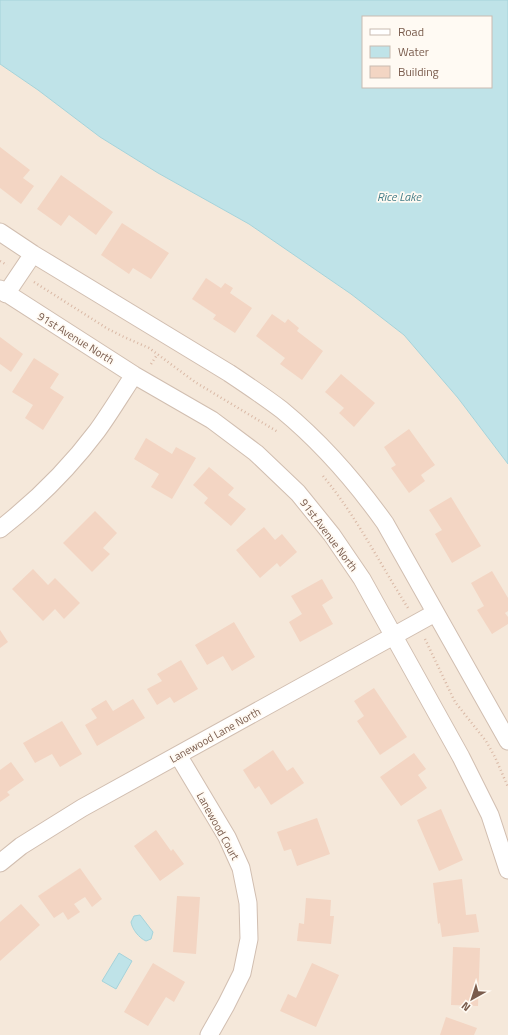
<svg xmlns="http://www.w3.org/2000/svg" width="508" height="1035" font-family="'Titillium Web',sans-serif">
<rect width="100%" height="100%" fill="#fdf6ec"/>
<!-- residential -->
<path fill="#f5e8da" d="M0 64 38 90 100 137 158 173 249 224 351 294 404 335 458 398 508 464V1035H0Z"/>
<!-- water -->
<path fill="#bfe3e8" stroke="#a5d3da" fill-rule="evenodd" d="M0 0H508V464L458 398 404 335 351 294 249 224 158 173 100 137 38 90 0 64ZM363 17H491V87H363Z
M140 915 153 932 151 939 146 941C139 938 132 929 131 922L134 916Z
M119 953 132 961 116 989 102 981Z"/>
<!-- building -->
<path fill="#f3d5c3" d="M0 147 30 170 23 178 34 186 21 204 0 188Z
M61 175 113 212 96 235 69 215 61 226 37 209Z
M122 223 169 253 151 279 133 268 129 274 101 255Z
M206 278 221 288 225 283 233 288 230 293 252 308 235 333 213 319 216 315 192 299Z
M272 314 285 323 288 319 299 328 297 331 323 351 302 380 280 364 285 358 256 336Z
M0 337 23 354 11 372 0 364Z
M34 358 59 374 50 388 64 397 43 430 25 418 33 405 12 392Z
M341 374 375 403 354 427 339 413 344 408 325 392Z
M409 429 435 465 421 475 425 481 409 493 391 468 396 465 384 447Z
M146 438 172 454 176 447 196 458 172 499 151 487 159 474 134 459Z
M209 467 234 488 228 495 246 509 231 526 204 503 208 498 193 485Z
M451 497 481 546 452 563 435 534 442 530 429 510Z
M95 511 117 533 103 548 110 554 92 572 63 543Z
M264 527 275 540 282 534 297 552 280 567 277 563 260 578 236 550Z
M33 569 48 585 55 578 80 603 64 619 55 609 43 621 12 589Z
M492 571 508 598V611L505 613 508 617V624L492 634 477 610 484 606 471 583Z
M322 579 333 598 322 605 333 624 300 642 289 622 302 614 291 596Z
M234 622 255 657 232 671 223 656 207 665 195 645Z
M0 630 8 642 0 648Z
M181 660 198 689 174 703 170 697 157 705 147 689 162 681 157 674Z
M374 688 407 737 380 755 357 721 364 716 354 701Z
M133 699 145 718 97 746 85 725 97 718 91 709 106 700 113 711Z
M62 721 82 754 60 767 52 754 35 763 23 743Z
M273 750 287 771 293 767 304 783 271 805 259 786 255 789 243 770Z
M414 753 426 769 418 775 427 788 401 806 380 777Z
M11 762 24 780 7 792 10 795 0 802V770Z
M441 809 463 860 439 871 417 820Z
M317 818 330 854 297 866 291 849 284 851 277 832Z
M156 830 171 851 173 849 184 864 160 881 134 846Z
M80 868 102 899 92 907 85 897 74 904 80 912 68 920 63 912 54 918 38 896Z
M462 879 466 915 476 914 479 932 442 937 440 923 438 924 433 883Z
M177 896 200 897 196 954 173 952Z
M306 898 331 900 330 916H334L331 944 297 941 299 923 304 924Z
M21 904 40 925 0 961V922Z
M453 947 480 948 478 1006 451 1005Z
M153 963 185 982 174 1002 166 997 148 1026 124 1012Z
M312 963 339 975 316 1027 280 1011 288 994 296 998Z
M446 1017 477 1028 474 1035H440Z"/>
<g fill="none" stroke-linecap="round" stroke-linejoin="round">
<!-- minor casing -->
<g stroke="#d1beb0" stroke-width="19">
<path id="minor" d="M0 232 33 254 229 373C247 385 265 397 282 410 322 443 355 481 385 523L508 741
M0 289 134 375 212 420 256 453 298 493 332 535 362 579 461 757 490 815 508 870
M6 294 33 254
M0 529C36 501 70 467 97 431 110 413 122 393 134 375
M178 755 227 837 241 868 248 903 249 939 242 973 226 1005 209 1035
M0 863 21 846 82 808 435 613"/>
</g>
<!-- path -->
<path stroke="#d9b8a5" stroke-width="2.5" stroke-dasharray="1 3" stroke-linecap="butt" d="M0 261 7 265
M34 282 108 329 124 337 149 348 195 382 278 432
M151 364 157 355
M323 476C357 517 380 564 408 608
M425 639 455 702 486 741 495 757 508 787"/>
<!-- minor -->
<use href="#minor" stroke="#fff" stroke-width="17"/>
</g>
<g text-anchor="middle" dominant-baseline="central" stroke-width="3.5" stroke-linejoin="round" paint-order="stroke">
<!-- street labels -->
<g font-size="11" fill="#7a5c4d" stroke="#fffaf3">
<text transform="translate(76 338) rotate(32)">91st Avenue North</text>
<text transform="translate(329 535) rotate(53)">91st Avenue North</text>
<text transform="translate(215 735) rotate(-29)">Lanewood Lane North</text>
<text transform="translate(218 826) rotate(61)">Lanewood Court</text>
</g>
<!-- water labels -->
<g font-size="12" font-style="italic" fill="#437c86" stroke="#fffaf3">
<text x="399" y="196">Rice Lake</text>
</g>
</g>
<!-- legend -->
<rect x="362" y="16" width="130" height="72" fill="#fffaf3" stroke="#cabbb1"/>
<rect x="370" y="29" width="20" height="6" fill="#ffffff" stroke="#cabbb1"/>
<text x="398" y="36" font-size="12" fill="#7a5c4d">Road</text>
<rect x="370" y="46" width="20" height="12" fill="#bfe3e8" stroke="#cabbb1"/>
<text x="398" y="56" font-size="12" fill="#7a5c4d">Water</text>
<rect x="370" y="66" width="20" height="12" fill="#f3d5c3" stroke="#cabbb1"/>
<text x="398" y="76" font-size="12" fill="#7a5c4d">Building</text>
<!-- north arrow -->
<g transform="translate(472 999) rotate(219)" stroke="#fffaf3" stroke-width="3" paint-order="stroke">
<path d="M0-3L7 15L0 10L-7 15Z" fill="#7a5c4d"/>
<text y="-6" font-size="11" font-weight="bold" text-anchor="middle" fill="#7a5c4d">N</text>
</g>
</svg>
